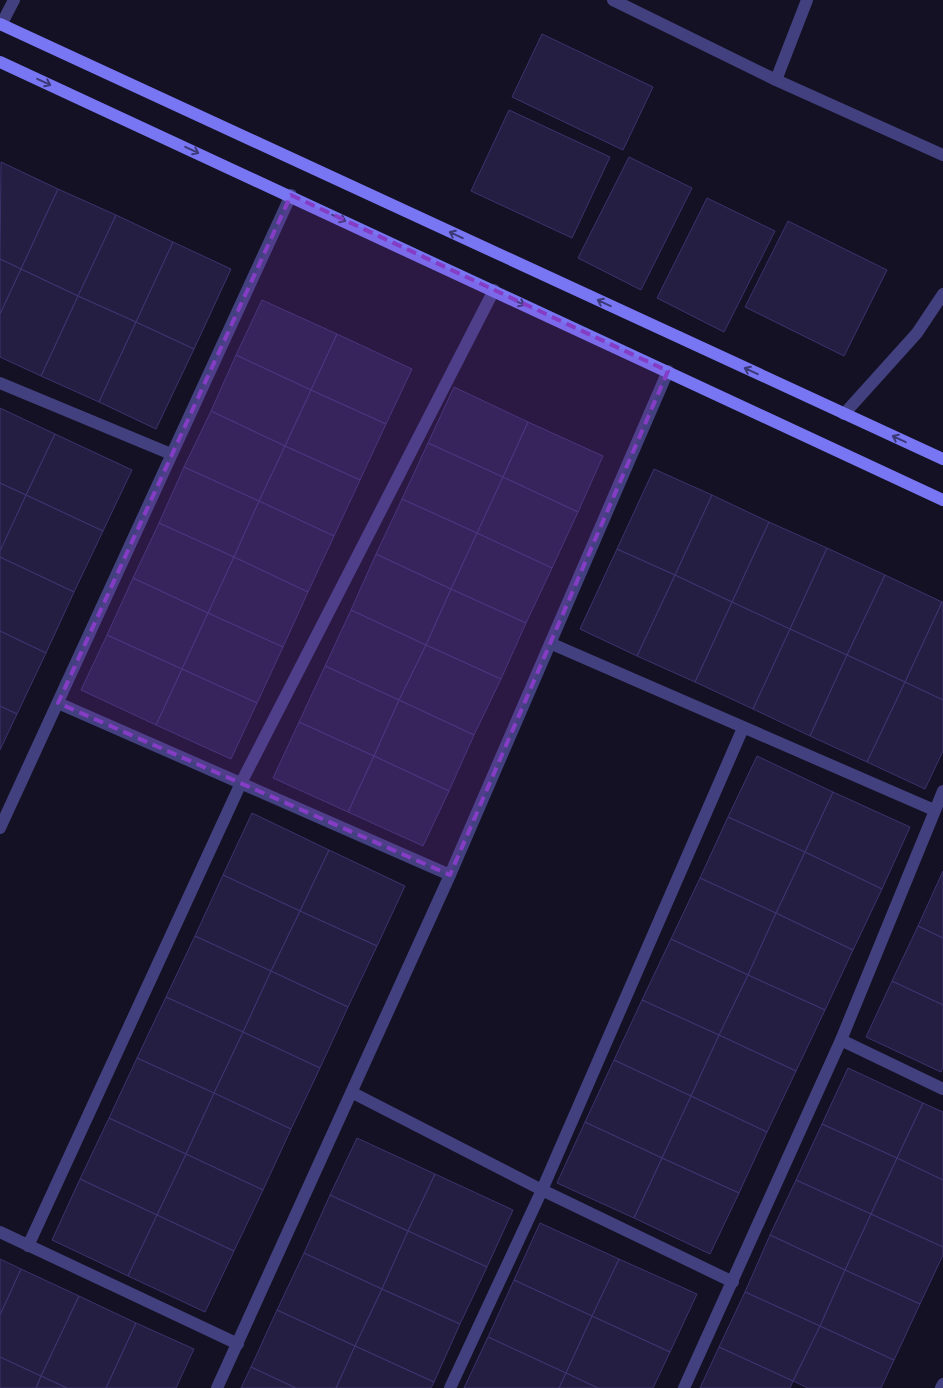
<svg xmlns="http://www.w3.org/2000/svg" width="943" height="1388" font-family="'Space Grotesk',sans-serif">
<rect width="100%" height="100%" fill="#141124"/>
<!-- building -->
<path fill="#251e43" stroke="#3d326d" d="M542 34 653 87 623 150 512 97Z
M509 110 610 157 572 238 471 191Z
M629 157 692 188 641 290 578 258Z
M1 162 58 189 21 269 0 259Z
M58 189 116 215 78 296 21 269Z
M707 198 775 231 724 332 657 298Z
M116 215 173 242 136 322 78 296Z
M788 221 887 270 844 356 745 307Z
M173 242 231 269 194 349 136 322Z
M0 259 21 269 0 314Z
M21 269 78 296 41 376 0 357V314Z
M78 296 136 322 99 402 41 376Z
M262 300 337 334 311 390 236 355Z
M136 322 194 349 156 429 99 402Z
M337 334 412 369 386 424 311 390Z
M236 355 311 390 285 446 211 411Z
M454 387 528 422 503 477 428 443Z
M311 390 386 424 360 480 285 446Z
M0 408 55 434 26 495 0 483Z
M211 411 285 446 259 501 184 467Z
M528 422 603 456 578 512 503 477Z
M55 434 132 470 103 531 26 495Z
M428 443 503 477 477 533 402 499Z
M285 446 360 480 334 536 259 501Z
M184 467 259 501 234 557 159 523Z
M654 469 712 495 675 575 617 549Z
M503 477 578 512 552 568 477 533Z
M0 483 26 495 0 551Z
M26 495 103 531 74 592 0 557V551Z
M712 495 769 522 732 602 675 575Z
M402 499 477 533 451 589 376 554Z
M259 501 334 536 308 592 234 557Z
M769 522 827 548 790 629 732 602Z
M159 523 234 557 208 613 133 578Z
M477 533 552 568 526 623 451 589Z
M827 548 885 575 847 655 790 629Z
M617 549 675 575 637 656 580 629Z
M376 554 451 589 426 645 351 610Z
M0 557 74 592 46 653 0 631Z
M234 557 308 592 283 647 208 613Z
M675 575 732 602 695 682 637 656Z
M885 575 942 602 905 682 847 655Z
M133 578 208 613 182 669 107 635Z
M451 589 526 623 501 679 426 645Z
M732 602 790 629 753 709 695 682Z
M942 602H943V700L905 682Z
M351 610 426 645 399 700 325 666Z
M208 613 283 647 257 703 182 669Z
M790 629 847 655 810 736 753 709Z
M0 631 46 653 17 714 0 706Z
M107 635 182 669 156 725 81 690Z
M426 645 501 679 474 735 399 700Z
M847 655 905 682 867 762 810 736Z
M325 666 399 700 374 756 299 722Z
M182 669 257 703 231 759 156 725Z
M905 682 943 700V751L925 789 867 762Z
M399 700 474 735 449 791 374 756Z
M0 706 17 714 0 750Z
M299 722 374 756 348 812 273 778Z
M374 756 449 791 423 846 348 812Z
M757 756 833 792 805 852 728 817Z
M833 792 910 827 882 889 805 852Z
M252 813 329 850 300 911 223 875Z
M728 817 805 852 776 913 700 878Z
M329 850 405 886 377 946 300 911Z
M805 852 882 889 853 950 776 913Z
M943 871V938L918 926Z
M223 875 300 911 271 971 195 936Z
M700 878 776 913 748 975 671 939Z
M300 911 377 946 348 1007 271 971Z
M776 913 853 950 825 1010 748 975Z
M918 926 943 938V1005L892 981Z
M195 936 271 971 243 1032 166 997Z
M671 939 748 975 719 1035 642 1000Z
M271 971 348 1007 320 1068 243 1032Z
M748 975 825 1010 796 1071 719 1035Z
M892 981 943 1005V1067L941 1072 866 1037Z
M166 997 243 1032 214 1093 137 1058Z
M642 1000 719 1035 691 1096 614 1060Z
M243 1032 320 1068 291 1129 214 1093Z
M719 1035 796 1071 767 1132 691 1096Z
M137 1058 214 1093 186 1154 109 1118Z
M614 1060 691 1096 662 1158 585 1122Z
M848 1068 923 1103 897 1158 822 1124Z
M214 1093 291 1129 263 1190 186 1154Z
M691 1096 767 1132 739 1193 662 1158Z
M923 1103 943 1112V1180L897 1158Z
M109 1118 186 1154 157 1215 80 1179Z
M585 1122 662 1158 634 1218 557 1183Z
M822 1124 897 1158 871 1214 796 1180Z
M357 1138 435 1174 408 1231 330 1195Z
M186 1154 263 1190 234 1251 157 1215Z
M662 1158 739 1193 710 1254 634 1218Z
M897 1158 943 1180V1247L871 1214Z
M435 1174 513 1210 487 1267 408 1231Z
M80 1179 157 1215 128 1276 52 1240Z
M796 1180 871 1214 845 1270 770 1235Z
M330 1195 408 1231 382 1289 304 1253Z
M871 1214 943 1247V1255L920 1304 845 1270Z
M157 1215 234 1251 205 1312 128 1276Z
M540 1223 619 1259 592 1316 514 1280Z
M408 1231 487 1267 460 1324 382 1289Z
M770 1235 845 1270 820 1326 745 1292Z
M304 1253 382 1289 355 1346 277 1310Z
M0 1259 21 1269 0 1315Z
M619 1259 697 1294 670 1352 592 1316Z
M21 1269 79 1296 41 1376 0 1357V1315Z
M845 1270 920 1304 894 1360 820 1326Z
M514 1280 592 1316 566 1373 488 1337Z
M382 1289 460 1324 434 1382 355 1346Z
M745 1292 820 1326 793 1381 719 1347Z
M79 1296 136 1323 106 1388H67L41 1376Z
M277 1310 355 1346 336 1388H296L251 1367Z
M592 1316 670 1352 653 1388H598L566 1373Z
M136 1323 194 1349 176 1388H106Z
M820 1326 894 1360 881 1388H808L793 1381Z
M488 1337 566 1373 559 1388H464Z
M355 1346 434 1382 431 1388H336Z
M719 1347 793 1381 790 1388H700Z
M0 1357 41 1376 36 1388H0Z
M251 1367 296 1388H241Z
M566 1373 598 1388H559Z
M41 1376 67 1388H36Z"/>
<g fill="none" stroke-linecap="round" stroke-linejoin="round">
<!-- street -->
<path stroke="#42407e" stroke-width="12" d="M613 0 776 80
M807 0 776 80 943 155
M1 25 14 0
M0 383 171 454
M844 414 917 333 943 294
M552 644 934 810
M58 703 450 875
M0 828 291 195
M841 1040 943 1089
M353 1093 542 1190 733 1282
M0 1232 238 1344
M28 1246 241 783 494 290
M217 1388 450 875 668 371
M450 1388 542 1190 743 728
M684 1388 841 1040 943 791
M941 1388 943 1384"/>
<!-- secondary -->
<path stroke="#7876f3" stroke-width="12" d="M0 24 943 459
M0 62 943 500"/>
</g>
<!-- one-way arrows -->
<defs><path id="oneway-shaft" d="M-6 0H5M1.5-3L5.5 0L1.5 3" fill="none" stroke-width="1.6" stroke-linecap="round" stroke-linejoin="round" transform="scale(1.25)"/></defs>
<g stroke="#3c3977">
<use href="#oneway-shaft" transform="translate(44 82) rotate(25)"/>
<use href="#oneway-shaft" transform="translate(192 150) rotate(25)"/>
<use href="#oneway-shaft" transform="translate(339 218) rotate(25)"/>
<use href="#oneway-shaft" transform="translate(456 235) rotate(-155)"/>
<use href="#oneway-shaft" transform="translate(518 302) rotate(25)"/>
<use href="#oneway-shaft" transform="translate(604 303) rotate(-155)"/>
<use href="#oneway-shaft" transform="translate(751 371) rotate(-155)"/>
<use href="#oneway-shaft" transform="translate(899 439) rotate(-155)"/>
</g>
<!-- marked area -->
<path fill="#853dc5" fill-opacity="0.2" stroke="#853dc5" stroke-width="4" stroke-dasharray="10 6" stroke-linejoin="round" d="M291 195 668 371 450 875 58 703Z"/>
</svg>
